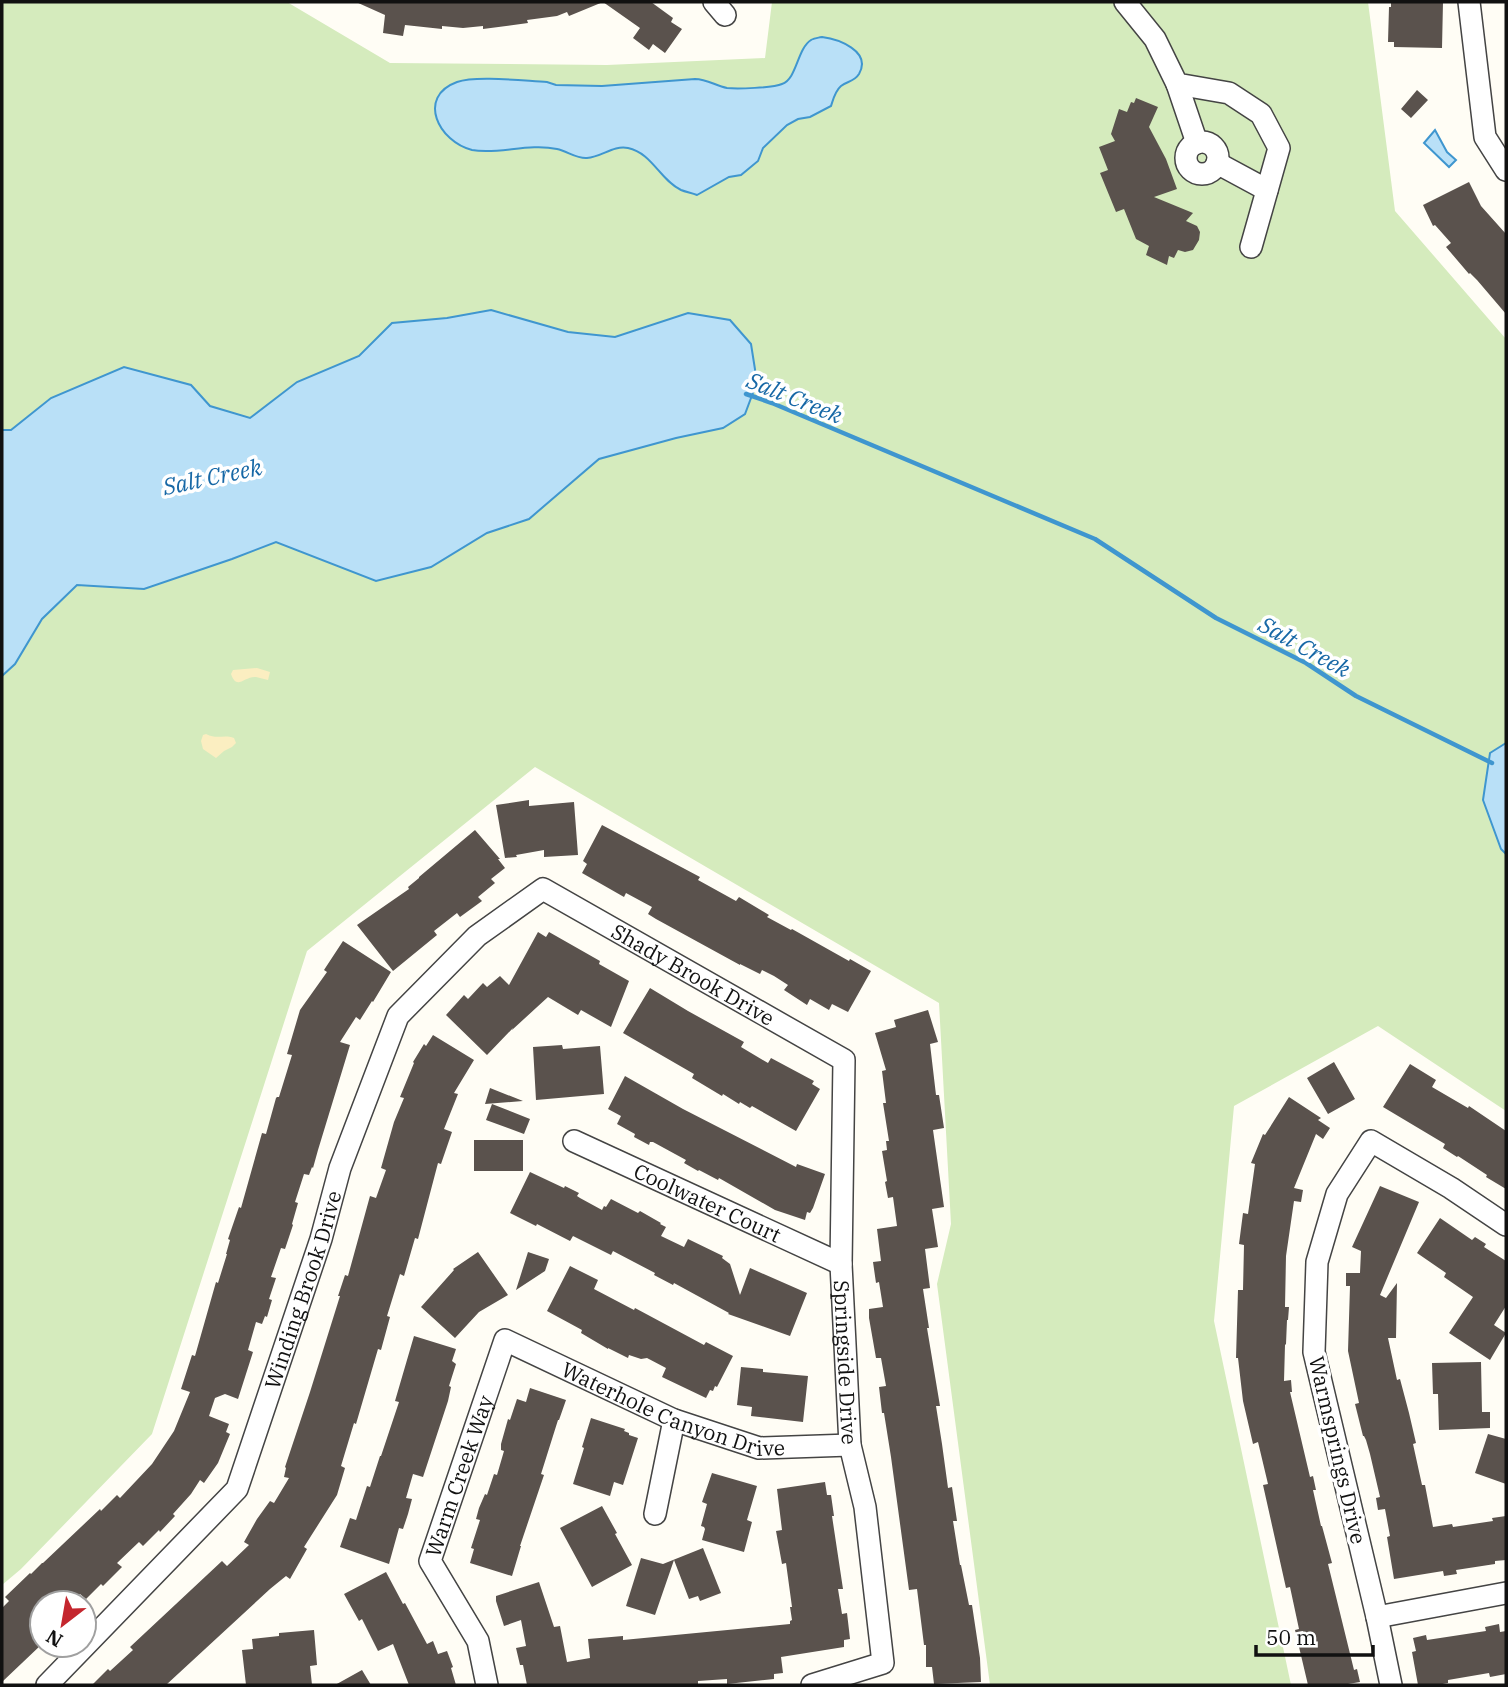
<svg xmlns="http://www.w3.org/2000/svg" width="1508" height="1687" font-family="'IBM Plex Serif',serif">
<rect width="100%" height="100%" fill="#fffdf5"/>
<!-- green -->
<path fill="#d5ebbd" d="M2 2H287L390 63 607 65 765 58 772 2H1368L1395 211 1506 339V1111L1378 1026 1234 1106 1214 1321 1291 1685H990L937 1284 951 1224 939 1003 535 767 307 951 152 1434 21 1569 2 1585Z"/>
<!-- sand -->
<path fill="#fbeec1" d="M257 668 270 672 268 680C264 679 260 678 256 677 244 676 237 691 231 674L233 670Z
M206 734C218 740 223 734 234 738L236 743 232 747 224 751 216 758 203 749 201 741 203 735Z"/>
<!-- water -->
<path fill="#b9e0f7" stroke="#3f96cf" stroke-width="2" d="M822 37C838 39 872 51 859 74 854 82 847 81 841 86 835 91 833 100 831 106L810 117 798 119 787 125 763 148 758 161 741 175 729 177 697 195C692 193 686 192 681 190 660 180 652 153 628 148 613 145 602 157 587 158 577 159 567 151 557 149 528 143 498 155 472 150 439 142 416 97 457 82 476 75 525 81 547 82L556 85 602 86 695 79C707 79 716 86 727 88 737 89 773 88 782 84 797 79 797 49 811 40 812 39 821 37 822 37Z
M1435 130 1447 152 1456 160 1449 167 1424 143Z
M491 310 568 332 615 337 688 313 730 320 751 344 757 382 745 414 723 428 676 438 599 459 529 519 487 533 431 567 376 581 276 542 232 559 144 589 77 585 42 619 15 664 2 676V430H11L51 398 124 367 191 385 210 406 250 418 297 382 359 356 392 323 447 318Z
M1506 743V854L1501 849 1483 800 1490 753Z"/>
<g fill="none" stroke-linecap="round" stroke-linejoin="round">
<!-- stream -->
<path stroke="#3f96cf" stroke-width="4.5" d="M746 394 772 403 1095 539 1216 618 1306 663 1356 696 1492 763"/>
</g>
<!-- building -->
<path fill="#5a524d" d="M356 2H603L569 16 567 12 557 16 527 20 528 23 483 29V26L463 28 442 26V29L405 25 403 36 383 33 385 15Z
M603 2H651L673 18 671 22 682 29 665 53 653 44 649 50 633 38 640 28Z
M1391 2H1443L1442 48 1394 47V42H1388L1389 7H1391Z
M1417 90 1428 100 1411 118 1401 109Z
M1136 98 1158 107 1149 127 1166 159 1177 189 1154 197 1193 213 1186 221 1197 226 1200 232 1199 240 1193 250 1185 252 1178 250 1174 258 1169 256 1167 265 1146 255 1149 246 1136 239 1124 209 1116 212 1100 173 1108 170 1099 147 1115 141 1111 134 1119 109 1127 112 1131 102 1134 103Z
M1469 182 1481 206 1506 234V314L1477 280 1470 273 1469 274 1446 247 1451 243 1435 225 1433 226 1423 205Z
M529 800V806L574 802 578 855 544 857V850L516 855 517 857 505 858 496 805Z
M602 825 700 877 698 880 736 901 739 897 769 915 767 917 791 930 792 929 849 961 850 959 871 971 848 1012 832 1004 829 1010 810 999 807 1005 784 990 788 985 774 976 762 970 760 974 740 964V965L656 919 648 914 652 907 626 893 624 897 582 873 587 864 583 861Z
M475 830 500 859H498L505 868 491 879 495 883 478 897 482 901 460 917 457 913 434 931 437 935 393 971 357 925 409 889 408 887 419 878V877Z
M538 932 546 937 549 932 600 961 599 964 629 981 611 1027 581 1010 578 1015 548 997 512 1030 513 1028 487 1055 446 1015 464 995 468 999 483 983 487 987 500 976 509 985Z
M343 941 391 972 373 1002 372 1001 360 1020 356 1017 340 1042 350 1045 318 1150 313 1168 312 1167 309 1175 304 1174 295 1202 298 1203 292 1224 293 1225 285 1249 281 1248 271 1277 276 1278 269 1299 272 1300 267 1317 265 1316 262 1324 256 1322 248 1350 253 1352 238 1399 225 1394 215 1398 209 1416 229 1424 226 1432 230 1434 218 1463 204 1483 200 1480 191 1494 173 1514 175 1516 160 1532 159 1530 143 1546 139 1542 117 1563 122 1567 103 1586 101 1584 86 1599 80 1594 71 1603H42V1644L2 1682V1608L9 1601 5 1597 30 1573 31 1574 42 1563H43L100 1509 101 1511 117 1495 120 1498 152 1464 174 1431 190 1392 181 1389 192 1355 195 1356 216 1282 218 1283 227 1254H226L230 1240 228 1239 239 1207 241 1208 262 1133 266 1134 276 1098 277 1097H279L292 1055 287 1054 300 1010 327 972 324 970Z
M650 988 688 1011 744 1042 741 1047 768 1063 771 1058 814 1081 812 1084 820 1089 796 1131 752 1106 750 1108 740 1102 739 1104 723 1094 722 1096 692 1078 694 1074 623 1033Z
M928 1010 938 1042 930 1044 936 1095H939L944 1128 933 1130 944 1207 932 1209 938 1247 925 1249 930 1288 923 1289 929 1328H927L940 1406H936L942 1444 948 1488 952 1487 957 1521H953L960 1565H961L969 1605H972L980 1658 981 1682 934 1684 932 1667H926V1645H924L917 1589 909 1590 891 1457 884 1413H882L879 1387 886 1386 881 1358H876L869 1318V1309L883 1307 879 1282 876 1283 873 1262 881 1261 877 1229 897 1226 893 1197 888 1198 885 1182 887 1181 882 1151 887 1150 886 1141H889L883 1103H886L882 1071 886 1070 875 1033 896 1027 894 1020Z
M433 1035 474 1060 454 1093 458 1094 444 1129 452 1132 441 1164 438 1163 418 1239 415 1238 404 1276 400 1274 387 1316 390 1317 381 1350 378 1349 356 1424 354 1423 341 1466 345 1468 337 1495 304 1547 307 1549 290 1579 286 1576 270 1589 166 1685H92L108 1669 110 1671 133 1650 130 1647 222 1561 227 1566 249 1545 244 1542 257 1519 270 1501 274 1503 289 1478 284 1477 286 1468 285 1467 310 1392 340 1296H338L345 1275 348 1276 370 1196 376 1198 386 1170 381 1168 394 1122 404 1098 400 1097 414 1063 413 1062 424 1044 426 1046Z
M562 1045 563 1049 600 1046 604 1094 536 1100 533 1047Z
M1334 1062 1355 1099 1328 1114 1307 1078Z
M1410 1064 1436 1080 1432 1087 1468 1108 1469 1106 1506 1131V1189L1486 1177 1487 1175 1458 1156 1457 1157 1443 1148 1445 1144 1383 1107Z
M625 1076 683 1109 796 1167 797 1164 825 1174 813 1208 810 1213 807 1212 805 1220 775 1210 719 1178 718 1180 699 1170 698 1171 684 1163 686 1160 653 1142H650L649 1145 634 1137 635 1134 617 1124 621 1116 608 1109Z
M490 1088 523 1101 485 1104Z
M1289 1097 1321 1118 1318 1120 1330 1128 1323 1139 1316 1134 1294 1188 1303 1190 1301 1202 1294 1201 1286 1256 1285 1307H1289L1288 1320H1287L1286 1344 1285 1345 1284 1381 1291 1380 1292 1392H1290L1310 1477 1313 1476 1316 1490H1313L1321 1526H1322L1332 1563 1328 1564 1354 1670 1357 1669 1360 1682 1342 1685H1308L1295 1630 1299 1629 1290 1587 1286 1588 1263 1485 1268 1484 1258 1442 1253 1444 1243 1401 1238 1358H1236L1238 1290H1243L1244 1245 1239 1244 1243 1213 1248 1214 1255 1164 1251 1163 1263 1134 1265 1135Z
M492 1104 530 1119 524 1134 486 1120Z
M474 1140H523V1171H474Z
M530 1172 564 1188 565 1186 579 1193 577 1196 580 1198 602 1210 604 1206 606 1207 611 1199 638 1213 640 1211 661 1223 660 1224 666 1227 661 1236 684 1247 688 1239 723 1256 722 1258 730 1264 740 1295 750 1268 807 1293 790 1336 728 1314 729 1313 674 1283 673 1285 654 1275 655 1273 613 1251 611 1255 573 1236 570 1241 537 1224 536 1226 510 1213Z
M1380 1186 1419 1202 1380 1295 1386 1298 1397 1283 1396 1338H1388L1397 1380 1400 1379 1409 1413 1416 1443 1413 1444 1422 1485H1425L1433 1527 1452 1524 1453 1527 1493 1521 1492 1518 1506 1516V1560L1495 1561V1564L1456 1570 1457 1574 1444 1576 1443 1571 1394 1579 1387 1537 1390 1536 1385 1509 1378 1510 1376 1498 1380 1497 1370 1454 1366 1440 1364 1436H1363L1355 1404 1359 1403 1348 1351 1350 1286H1346V1273H1360L1361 1251 1352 1247Z
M1440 1218 1472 1240 1475 1237 1486 1244 1484 1247 1506 1261V1306L1494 1325 1506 1333 1490 1360 1449 1333 1473 1297 1444 1277 1446 1273 1417 1253Z
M478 1252 508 1295 479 1312 455 1338 421 1307 454 1270 453 1269Z
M528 1252 549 1259 545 1271 516 1290Z
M570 1266 598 1280 594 1289 634 1310 635 1308 704 1345 706 1342 733 1356 717 1387 715 1386 713 1391 710 1390 706 1398 662 1377 666 1368 647 1358 641 1359 629 1355 628 1358 608 1348V1349L581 1333 582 1330 547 1311Z
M414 1336 456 1349 452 1361 456 1364 449 1386 451 1387 448 1401 423 1477 413 1474 406 1498 412 1499 408 1514 403 1529 399 1528 389 1564 340 1547 350 1518 356 1520 367 1486 370 1487 380 1456H381L399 1402 395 1401Z
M1481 1362 1482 1412H1490V1428L1439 1430 1438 1394H1433L1432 1363Z
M741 1367 763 1369V1372L808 1376 803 1422 751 1416 752 1407 737 1405Z
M530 1388 566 1400 559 1420H558L541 1474 544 1475 520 1546H521L512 1576 470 1563 474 1549 471 1548 480 1520 476 1519 479 1508 485 1494 487 1495 494 1474 497 1475 504 1451 501 1450V1444L508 1419 510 1420 517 1399 526 1402Z
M591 1418 625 1429 624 1431 629 1433V1435L638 1438 623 1485 614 1482 610 1496 573 1484 584 1448 582 1447Z
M1488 1434 1506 1439V1484L1475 1473Z
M712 1473 757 1486 747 1520 752 1522 744 1552 702 1540 705 1529 704 1527 701 1526 707 1504 702 1502Z
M825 1482 827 1495H831L834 1516H832L843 1589H838L842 1614 847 1613 849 1630 850 1639 844 1640V1647L781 1657 783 1673 774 1674V1679L727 1684V1679L698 1681V1685H527L523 1665H520L516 1648 526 1646 521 1620 504 1626 496 1601V1596L539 1582 554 1627 560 1626 567 1662 590 1658 588 1639 623 1636V1640L790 1624V1621L792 1620 790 1607H792L786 1563 782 1564 776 1531 782 1530 777 1489Z
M602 1506 617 1533 615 1534 632 1565 592 1587 560 1528Z
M703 1548 721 1593 700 1601 698 1596 689 1599 674 1560 655 1615 626 1606 641 1558 663 1564Z
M386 1572 403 1604 405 1603 427 1644 433 1641 438 1654 447 1651 453 1667 451 1668 456 1685H409L393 1644 378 1651 362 1619 359 1621 344 1594Z
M1499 1624 1500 1632 1506 1631V1674L1490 1677 1489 1673 1448 1680V1683L1437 1685H1418L1412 1652 1416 1651 1413 1638 1426 1635 1427 1640 1486 1631 1485 1627Z
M314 1630 317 1665 310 1666 312 1685H246L242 1650 253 1649 252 1639 279 1636V1633Z
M362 1670 371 1685H335Z"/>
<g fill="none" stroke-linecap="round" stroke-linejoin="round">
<!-- minor casing -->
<g stroke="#444" stroke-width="24">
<g id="minor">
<path d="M714 2 725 15"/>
<path d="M1125 2 1155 39 1177 84 1229 93 1261 114 1279 148 1251 247"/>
<path d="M1469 2 1485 137 1506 170"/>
<path d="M1177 84 1197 143"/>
<circle cx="1202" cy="158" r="16"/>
<path d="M1217 163 1267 190"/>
<path id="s1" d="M574 1141 841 1264"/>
<path d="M655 1514 674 1420"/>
<path d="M1377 1617 1506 1593"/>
<path id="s2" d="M47 1685 237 1489 321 1239 340 1168 398 1016 477 936 543 889 844 1060 841 1264 850 1445 865 1507 883 1663 812 1685"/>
<path id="s3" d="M487 1685 478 1641 430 1561 505 1340 674 1420 759 1448 850 1445"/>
<path d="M1391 1685 1377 1617 1314 1352 1317 1262 1337 1194 1371 1141 1451 1188 1506 1225"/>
</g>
</g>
<!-- minor -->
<use href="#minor" stroke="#fff" stroke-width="21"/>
</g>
<g text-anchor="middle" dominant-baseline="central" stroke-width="7" stroke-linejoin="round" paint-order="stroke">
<!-- street labels -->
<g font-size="21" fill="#111" stroke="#fff">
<text stroke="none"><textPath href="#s2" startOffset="1139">Shady Brook Drive</textPath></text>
<text stroke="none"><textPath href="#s1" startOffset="147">Coolwater Court</textPath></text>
<text stroke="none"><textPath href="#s2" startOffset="483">Winding Brook Drive</textPath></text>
<text stroke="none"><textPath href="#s2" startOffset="1615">Springside Drive</textPath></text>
<text stroke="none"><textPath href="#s3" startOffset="555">Waterhole Canyon Drive</textPath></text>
<text transform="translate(1338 1450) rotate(77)">Warmsprings Drive</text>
<text stroke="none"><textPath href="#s3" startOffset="228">Warm Creek Way</textPath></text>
</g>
<!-- water labels -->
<g font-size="23" font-style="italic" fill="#1768a6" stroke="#fff">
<text transform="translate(795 397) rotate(22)">Salt Creek</text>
<text transform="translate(212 476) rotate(-12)">Salt Creek</text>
<text transform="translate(1305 646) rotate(29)">Salt Creek</text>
</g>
</g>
<!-- border -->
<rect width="1508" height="1687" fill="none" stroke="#111111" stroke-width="7"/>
<!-- north arrow -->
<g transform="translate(63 1624) rotate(211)"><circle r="33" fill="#ffffff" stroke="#a0a0a0" stroke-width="2"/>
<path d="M0-5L12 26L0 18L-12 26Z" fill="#c4262e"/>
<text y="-10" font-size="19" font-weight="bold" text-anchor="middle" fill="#111111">N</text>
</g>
<!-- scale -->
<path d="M1256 1645v10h117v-10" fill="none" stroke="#111111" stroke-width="3.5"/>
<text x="1266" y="1645" font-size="21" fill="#111111" stroke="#ffffff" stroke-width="5" paint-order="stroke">50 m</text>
</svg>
